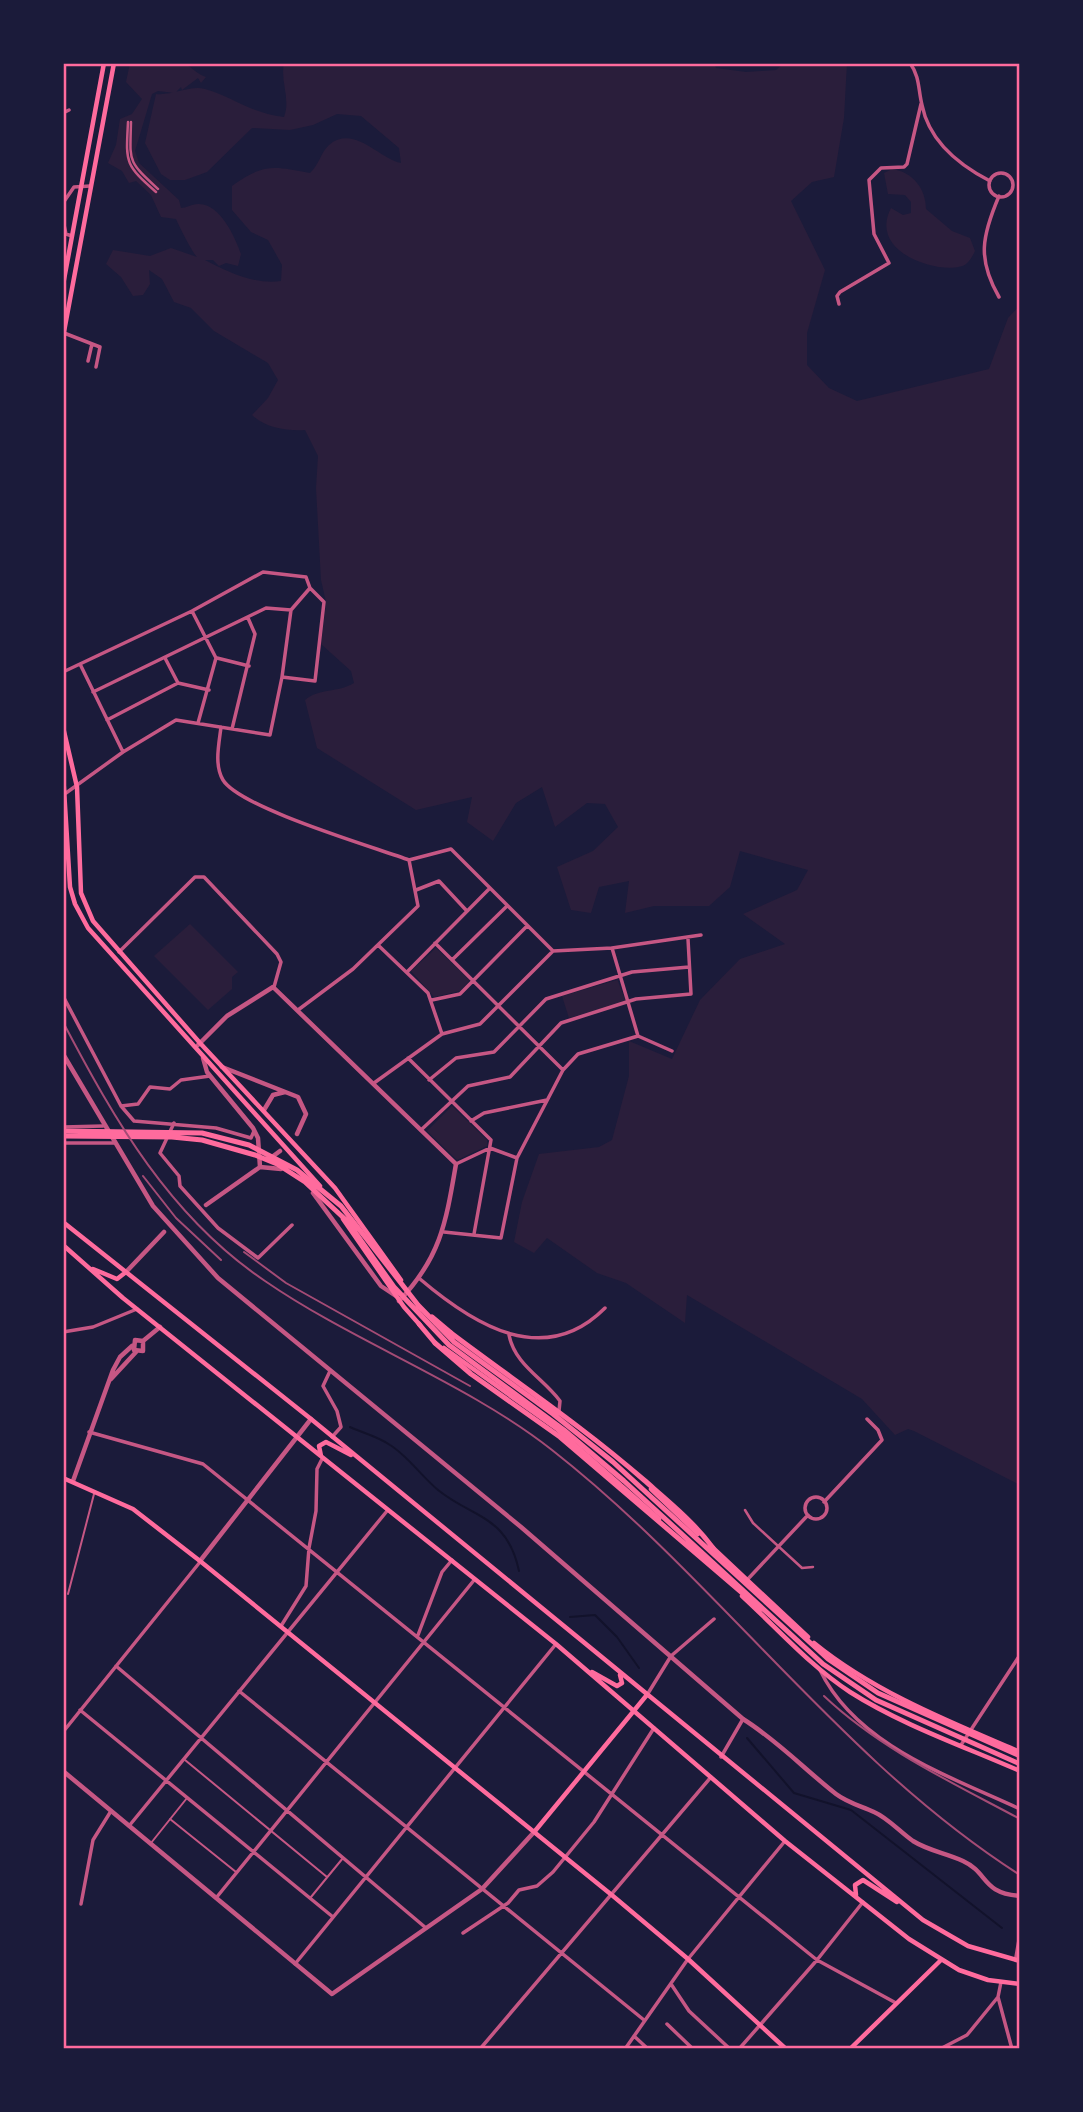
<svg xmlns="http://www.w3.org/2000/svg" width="1083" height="2112" font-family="'Noto Sans',sans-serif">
<rect width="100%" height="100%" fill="#1b1b3a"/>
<!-- green -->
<path fill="#2a1e3b" d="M130 63H185C192 68 197 74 206 77L201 83 198 78 182 90 181 87 175 93 158 91 152 94 135 151 139 163 179 200 181 208C186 208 192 204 198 204 220 203 235 237 241 254L238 266 226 263 219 266 213 260H205C227 272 256 285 281 281L282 265 268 240 251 232 232 210V186C264 163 273 166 310 173 319 165 321 152 329 145 354 124 379 159 401 163L399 148 361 116 337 114 313 125 290 130 252 128 207 172 185 180H170L161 174 145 143 156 94C172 96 190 85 205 89 234 97 249 113 284 117 291 99 280 82 284 63H714L716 68 746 72 776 70 784 63H847L844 118 834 177 812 182 791 201 825 270 807 333V365L829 388 857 401 989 369 1008 318 1020 305V1485L914 1431 908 1429 895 1435 862 1399 687 1295 685 1323 626 1283 597 1273 547 1238 534 1253 514 1242 522 1202 539 1154 599 1147 612 1140 629 1076V1041L672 1059 700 1000 740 959 785 944 743 914 797 890 808 870 740 851 730 887 709 906H654L625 913 629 881 599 887 591 913 571 910 557 867 593 851 618 827 605 804 587 803 555 827 542 787 516 803 493 841 467 822 472 797 416 810 317 748 305 700C319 688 338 693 354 683L351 671 321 644 326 602 321 580 316 488 318 456 305 430C287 431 265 428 252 415L268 398 278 380 268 363 214 331 191 308 174 302 162 279 149 270 150 284 143 295 133 296 121 277 106 264 113 250 150 256 171 248 197 257C191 250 180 228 176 219L161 217 151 195 136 181 129 183 122 171 108 163 116 145 120 119 132 114 142 99 126 82Z
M892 169C913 172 926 189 926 209L952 231 970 238 975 251C973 255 970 261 966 264 949 277 866 256 891 208L903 215 911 213V202L905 195 888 194 884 173Z
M190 924 238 972 232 977V989L208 1010 154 956Z
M436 948 470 980 460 991 434 997 411 971Z
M616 976 626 1002 569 1018 562 996 617 980Z
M452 1106 487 1140V1146L457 1160 427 1131Z"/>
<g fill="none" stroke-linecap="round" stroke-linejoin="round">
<!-- stream -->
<path stroke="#12122b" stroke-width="2" d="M350 1427C363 1433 379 1437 390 1445 408 1456 421 1476 438 1490 474 1519 507 1515 519 1571
M570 1617 595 1615 617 1637 639 1668
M747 1738 794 1793 851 1810 1002 1928"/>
<!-- service -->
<path stroke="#c65784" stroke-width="2" d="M68 1594 94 1494
M185 1760 327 1877
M170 1819 236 1872
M151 1843 187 1798
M311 1897 343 1858"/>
<!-- pedestrian -->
<path stroke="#c65784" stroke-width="2.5" d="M128 122C126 162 124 164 156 192
M131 122C130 163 127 160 158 189
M745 1510 753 1523 802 1568 813 1567"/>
<!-- minor -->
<path stroke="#c65784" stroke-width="3.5" d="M910 63C920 77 918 89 922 105 929 141 959 165 990 181
M63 113 69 110
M989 185a12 12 0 1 1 24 0a12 12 0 1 1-24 0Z
M999 196C982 236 977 259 999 297
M63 203 74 187 90 186
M63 220 66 234 72 236
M839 304 837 296 840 292 889 263 874 234 869 180 881 168 904 167 907 164 921 104
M64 333 100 347 96 367
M88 361 92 344
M291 610 310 588
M192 611 216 658
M165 658 178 683
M217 658 249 666
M80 664 123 752
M63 672 192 611 263 572 306 577 310 588 324 602 315 681 282 677
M93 692 266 608 291 610
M107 720 178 683 209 690
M198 723 216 658
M221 727C219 744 214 765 223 780 240 808 374 847 409 860
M232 729 255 634 248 618
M66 793 123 752 176 720 270 735 282 677 291 610
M416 890 439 881 466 910
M435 943 563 1070
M378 945 428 993 442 1034
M612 948 638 1036
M119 952 195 877H204L277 954 281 962 274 987
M452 960 507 906
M407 972 490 888
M63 996 121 1106 134 1121 216 1128 251 1138 254 1131
M432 1000 460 994 527 926
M298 1010 353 969 418 906 409 860 451 849 553 951
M408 1058 491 1140 474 1234
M429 1080 456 1058 494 1052 546 999 632 972 689 967
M374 1083 442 1034 480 1024 553 951 612 948 701 935
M121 1106 138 1104 150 1087 170 1089 181 1080 210 1076
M471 1121 484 1113 547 1100
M174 1123 160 1153 179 1176 180 1186 218 1228 258 1258 292 1225
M63 1127 103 1126
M421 1130 468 1086 510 1077 561 1023 636 999 691 994 688 939
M63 1143H114
M456 1164 490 1148 517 1158
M444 1232 501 1238 517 1158 563 1070 578 1054 638 1036 672 1051
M420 1279C474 1325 544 1369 605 1308
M63 1332 93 1327 137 1309
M509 1335C515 1365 543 1378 560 1401L559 1411
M330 1371 323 1386 337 1411 341 1427 332 1437
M89 1432 203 1464 817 1960 896 2003
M805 1508a11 11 0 1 1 22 0a11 11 0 1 1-22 0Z
M824 1502 882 1440 878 1430 867 1419
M747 1580 808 1515
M281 1626 306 1586 309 1548 316 1511 317 1469 322 1459
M418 1635 442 1572 452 1560
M116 1666 426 1928
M820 1670C856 1745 949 1776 1020 1809
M239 1691 644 2020
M647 1695 671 1656 714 1619
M80 1710 333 1917
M63 1732 200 1562
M961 1745 1020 1655
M721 1757 743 1719
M129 1826 387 1511
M216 1898 475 1579
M81 1904 93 1840 111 1811
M463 1933 508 1903 519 1890 537 1886 553 1872 594 1822 654 1728
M295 1964 556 1644
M1001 1982 998 1997 1012 2049
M671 1984 689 2011 730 2049
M667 2024 693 2049
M634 2036 648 2049
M480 2049 711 1777
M625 2049 688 1959 785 1841
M739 2049 817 1960 863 1902
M940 2049 967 2035 998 1997"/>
<!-- tertiary -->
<path stroke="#c65784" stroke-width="4.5" d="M198 1045 227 1016 273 987 456 1164C446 1222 441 1257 399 1301
M63 1054 153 1206 218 1278 521 1527 743 1719C778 1741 804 1769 836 1794 848 1803 861 1806 874 1812 888 1818 900 1832 913 1841 929 1851 946 1853 963 1861 989 1873 981 1893 1020 1896
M203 1058 207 1072 253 1128 258 1138 260 1167 281 1169
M222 1067 298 1097 306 1114 297 1134
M264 1110 273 1095 285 1092
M272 1157 280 1151
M313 1193 381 1286 396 1296
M206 1205 260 1167
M126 1272 164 1232
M143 1341V1351L134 1350 135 1340 143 1341 160 1327
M111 1379 136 1352
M73 1481 113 1370 120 1357 132 1346
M200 1561 311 1419
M63 1771 332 1994 482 1889 535 1831
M1016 1960 1020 1937"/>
<!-- secondary -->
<path stroke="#ff6b9d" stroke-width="4.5" d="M63 285 104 63
M63 337 114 63
M63 727 77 787 81 893 93 921 200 1043 335 1188 401 1280
M63 773 70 887 75 904 88 928 320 1186
M343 1219 404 1307 420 1325
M63 1222 311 1419 923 1920 968 1946 1020 1961
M63 1245 123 1298 556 1644 785 1841 909 1939 959 1970 988 1980 1020 1984
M93 1269 117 1279 126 1272
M444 1348 557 1429 659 1519
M321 1456 319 1446 326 1442 351 1455
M63 1478 133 1509 200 1561 613 1896 688 1959 786 2049
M651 1489 698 1534
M712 1547 808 1637
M742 1596C777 1628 810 1666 850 1692 902 1725 963 1746 1020 1771
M814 1643C874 1692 950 1722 1020 1752
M592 1672 617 1686 622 1683 620 1675
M535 1831 646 1696
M856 1895 855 1885 863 1880 897 1902
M850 2049 941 1960"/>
<!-- primary -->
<path stroke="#ff6b9d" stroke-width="5" d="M432 1317 451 1333
M419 1324 435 1343"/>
<!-- trunk -->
<path stroke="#ff6b9d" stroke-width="5" d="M63 1131 202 1133 249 1145 297 1170 341 1206 418 1305 454 1342 553 1414 613 1462 828 1659 878 1693 1020 1756
M63 1136 172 1137 202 1140 255 1155 277 1164 305 1182 347 1221 394 1287 449 1345 564 1430 624 1481 823 1664 876 1700 1020 1764
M451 1333C516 1382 582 1426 644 1480 668 1501 694 1522 713 1548
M435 1343 471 1374 560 1437 761 1609"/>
<!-- rail -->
<path stroke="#a44b75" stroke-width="2" d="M63 1022C115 1121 170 1217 265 1281 355 1343 467 1383 552 1450 718 1580 841 1761 1020 1875
M143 1176 176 1218 221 1260
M244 1252 286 1283 470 1386
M824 1696C880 1749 953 1783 1020 1819"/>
</g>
<!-- border -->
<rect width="1083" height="2112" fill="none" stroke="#1b1b3a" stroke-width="130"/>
<rect x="65" y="65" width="953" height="1982" fill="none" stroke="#ff6b9d" stroke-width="2.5"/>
</svg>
